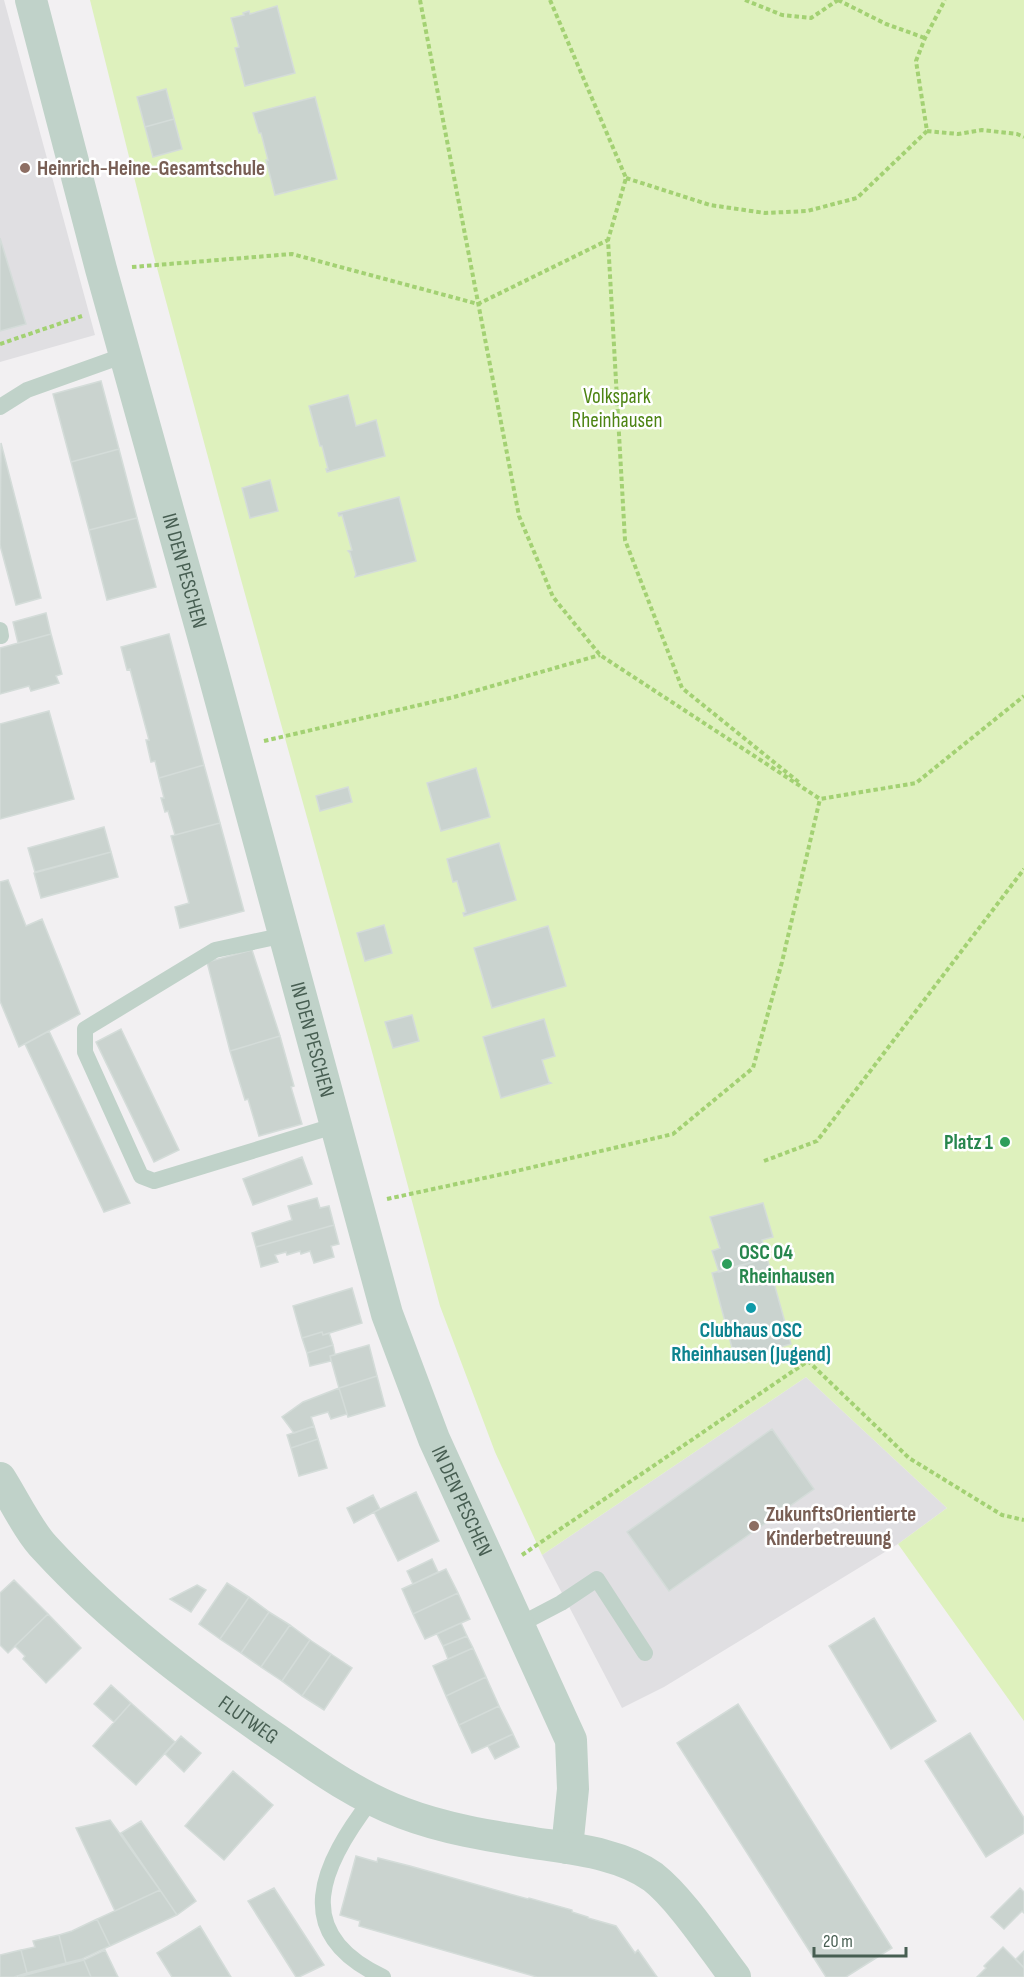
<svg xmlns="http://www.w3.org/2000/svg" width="1024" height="1977" font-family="'Sofia Sans Condensed',sans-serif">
<rect width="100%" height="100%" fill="#f2f0f2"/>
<!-- education -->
<path fill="#e0dfe2" d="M0 0H4L95 335 0 362Z
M806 1377 947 1508 898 1544 664 1687 622 1708 542 1555Z"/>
<!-- green -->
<path fill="#def1bd" d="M90 0H1024V1721L898 1544 947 1508 806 1377 542 1555 495 1452 440 1306 374 1059 240 576 153 253Z"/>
<!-- building -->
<path fill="#cad3cf" stroke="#d4dcd9" stroke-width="1.5" d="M277 6 295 73 245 86 235 48 239 47 231 18 244 15 243 13 249 11 250 14Z
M166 89 174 119 145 127 137 97Z
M315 97 337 179 275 195 266 160H268L261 133H259L253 113Z
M174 119 182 149 153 157 145 127Z
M0 238 26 324 0 331Z
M101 381 119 449 71 462 53 394Z
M348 395 356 426 376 420 385 456 327 472 326 469H328L322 446H320L309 406Z
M1 443 41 598 16 605 0 545Z
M119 449 137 518 89 530 71 462Z
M270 480 278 511 250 518 242 488Z
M399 497 416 561 355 577 356 574 350 553 348 551 352 550 342 515 339 516 338 513Z
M137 518 156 587 107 600 89 530Z
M46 613 51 634 18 643 13 622Z
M51 634 62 674 56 676 59 683 31 691 29 686 0 694V648Z
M169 634 204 765 159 778 155 761 151 762 146 740H149L130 669 127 670 121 647Z
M49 711 74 799 0 819V724Z
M204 765 220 823 175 835 168 811 165 812 161 798H164L159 778Z
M476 768 490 817 441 831 427 783Z
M348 787 352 802 320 811 316 796Z
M220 823 244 911 180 928 175 907 189 903 171 836Z
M104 827 111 852 35 872 28 848Z
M499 843 516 900 464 916 463 913 466 912 457 881 453 882 447 859Z
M111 852 118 877 41 898 34 873Z
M8 880 26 926 42 919 80 1014 19 1047 0 1001V882Z
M384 925 392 953 365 961 357 933Z
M548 926 566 986 492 1008 474 948Z
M252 950 280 1036 230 1051 207 962Z
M412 1015 419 1041 393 1048 385 1022Z
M544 1019 555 1056 542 1060 549 1082 551 1083 501 1098 483 1037Z
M121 1029 179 1150 154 1162 96 1042Z
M49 1031 130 1203 104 1212 25 1044Z
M280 1036 294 1086 291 1087 302 1124 259 1136 248 1099 245 1100 230 1051Z
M302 1157 312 1184 253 1205 243 1179Z
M317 1198 320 1208 329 1206 334 1225 256 1247 252 1233 292 1220 288 1206Z
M763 1203 773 1237 762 1240 767 1258 719 1272 712 1251 720 1248 710 1217Z
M334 1225 339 1244 331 1246 334 1257 314 1263 310 1251 301 1254 300 1251 287 1255 286 1252 275 1255 278 1262 261 1267 256 1247Z
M767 1258 791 1344 735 1359 712 1273Z
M352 1288 362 1323 323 1335 322 1332 302 1338 293 1306Z
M322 1332 323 1335 329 1333 333 1345 307 1353 302 1338Z
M333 1345 335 1355 330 1356 331 1361 310 1366 307 1353Z
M369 1345 377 1376 339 1388 330 1356Z
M377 1376 385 1406 348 1417 339 1388Z
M339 1388 347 1414 331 1419 328 1412 311 1417 314 1426 294 1433 282 1417 303 1402Z
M314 1426 318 1439 291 1448 287 1435Z
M772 1429 814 1489 669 1591 627 1532Z
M318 1439 327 1468 299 1476 291 1448Z
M416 1492 439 1541 398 1561 374 1512Z
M373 1495 380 1509 354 1523 347 1508Z
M432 1559 438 1572 413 1584 407 1571Z
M446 1569 458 1593 413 1614 402 1589Z
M14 1580 48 1614 8 1653 0 1645V1593Z
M227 1583 249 1597 220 1639 199 1624Z
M197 1585 206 1590 191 1612 170 1599Z
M458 1593 470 1619 425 1639 413 1614Z
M249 1597 269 1612 241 1653 220 1639Z
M269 1612 290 1625 261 1667 241 1653Z
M48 1614 81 1648 46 1683 23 1659 25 1656 15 1646Z
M874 1618 936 1721 891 1749 829 1646Z
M461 1623 467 1636 443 1646 437 1634Z
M290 1625 310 1640 282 1681 261 1667Z
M467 1636 473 1648 448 1659 443 1646Z
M310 1640 331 1654 302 1696 282 1681Z
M473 1648 486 1677 446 1696 433 1666Z
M331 1654 352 1668 324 1710 302 1696Z
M486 1677 499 1706 459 1725 446 1696Z
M111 1685 131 1703 114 1722 94 1704Z
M131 1703 175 1742 136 1785 93 1746Z
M738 1704 892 1948 846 1977H826L677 1743Z
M499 1706 513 1734 472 1753 459 1725Z
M970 1733 1024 1818V1833L986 1857 925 1761Z
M513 1734 519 1747 495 1759 488 1746Z
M181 1736 201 1753 184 1772 165 1754Z
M233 1771 273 1805 224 1860 185 1826Z
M110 1820 160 1890 115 1911 76 1828Z
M141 1821 196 1901 177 1915 121 1833Z
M356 1856 377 1862 378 1858 410 1866 528 1899 529 1898 572 1910V1912L588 1917V1918L616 1926 635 1953 638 1950 657 1977H537L359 1926 360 1921 340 1915Z
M274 1888 324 1965 299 1977H296L248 1901Z
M1020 1888 1024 1892V1913L1022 1911 1004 1929 991 1917Z
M160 1890 177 1915 110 1946 97 1919Z
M97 1919 110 1946 82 1959 66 1963 59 1935 72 1931Z
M200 1926 231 1977H172L157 1953Z
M59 1935 66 1963 27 1973 21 1950 35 1947 33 1941Z
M1003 1947 1024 1968V1977H977L986 1968 984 1966Z
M21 1950 27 1973 14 1977H0V1955Z
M105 1950 118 1977H91L84 1960Z
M1024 1951V1968L1016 1959Z
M84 1960 91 1977H18Z"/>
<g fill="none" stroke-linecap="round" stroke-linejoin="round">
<!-- path -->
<path stroke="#a3d173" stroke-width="4" stroke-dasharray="4.5 3" stroke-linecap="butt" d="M420 0 519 516 553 597 600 655 820 799 916 783 1024 696
M550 0 626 178 608 240 625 540 682 688 801 784
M745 0 782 15 811 18 838 0
M838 0 886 24 925 38
M927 131 958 134 982 130 1017 134 1024 137
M626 178 710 205 765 213 807 211 857 198 927 131 916 61 925 38 945 0
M132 267 292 254 478 304 608 240
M0 344 82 316
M264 741 454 697 600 655
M764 1161 817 1141 1024 869
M387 1199 512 1172 673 1134 753 1068 782 962 820 799
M522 1555 808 1361 909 1458 1002 1515 1024 1520"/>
<!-- service -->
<path stroke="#c0d2c9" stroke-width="16" d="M0 407 27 390 125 355
M0 630 1 636
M285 935 215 950 85 1029V1052L141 1176 154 1181 337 1125
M519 1625 561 1603 597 1579 645 1653
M372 1799C322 1864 288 1933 383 1977"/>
<!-- minor -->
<g stroke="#c0d2c9" stroke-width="32">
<path id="s1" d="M31 0 101 269 212 668 387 1314 434 1439 571 1740 573 1789 567 1848"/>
<path id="s2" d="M0 1478C13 1498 29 1532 45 1548 112 1621 191 1680 272 1736 314 1765 355 1795 403 1813 445 1829 490 1836 534 1843 573 1849 620 1853 653 1877 681 1899 712 1947 735 1977"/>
</g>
</g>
<!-- markers -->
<g fill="#8d6e63" stroke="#fff" stroke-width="2">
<circle cx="25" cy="168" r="6"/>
<circle cx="754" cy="1526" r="6"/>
</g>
<g fill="#2e9e5b" stroke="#fff" stroke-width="2">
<circle cx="1005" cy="1142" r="6"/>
<circle cx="727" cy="1264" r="6"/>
</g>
<circle fill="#0f9aa8" stroke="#fff" stroke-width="2" cx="751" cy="1308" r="6"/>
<g text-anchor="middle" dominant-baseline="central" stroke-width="5" stroke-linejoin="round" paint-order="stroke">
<!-- education labels -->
<g font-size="21" font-weight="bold" fill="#785e54" stroke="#fff" text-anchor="start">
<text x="37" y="168">Heinrich-Heine-Gesamtschule</text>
<text x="766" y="1514">ZukunftsOrientierte<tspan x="766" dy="24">Kinderbetreuung</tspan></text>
</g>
<!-- park labels -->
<g font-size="21" fill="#4d8413" stroke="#fff">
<text x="617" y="396">Volkspark<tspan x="617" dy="24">Rheinhausen</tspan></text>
</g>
<!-- street labels -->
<g font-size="21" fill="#475e52" stroke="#fff">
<text stroke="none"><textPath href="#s1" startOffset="591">IN DEN PESCHEN</textPath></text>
<text stroke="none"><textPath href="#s1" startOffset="1077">IN DEN PESCHEN</textPath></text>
<text stroke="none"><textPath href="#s1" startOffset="1563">IN DEN PESCHEN</textPath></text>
<text stroke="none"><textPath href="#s2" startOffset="350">FLUTWEG</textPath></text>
</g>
<!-- leisure labels -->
<g font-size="21" font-weight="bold" fill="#27864d" stroke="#fff" text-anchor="end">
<text x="993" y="1142">Platz 1</text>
<text x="739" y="1252" text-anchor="start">OSC 04<tspan x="739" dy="24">Rheinhausen</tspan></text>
</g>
<!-- culture labels -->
<g font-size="21" font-weight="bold" fill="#0d838f" stroke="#fff">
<text x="751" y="1330">Clubhaus OSC<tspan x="751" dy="24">Rheinhausen (Jugend)</tspan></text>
</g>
</g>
<!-- scale -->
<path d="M814 1947v9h92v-9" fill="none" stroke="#475e52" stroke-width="3"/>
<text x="823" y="1947" font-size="18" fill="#475e52" stroke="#ffffff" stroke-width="4.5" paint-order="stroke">20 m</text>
</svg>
